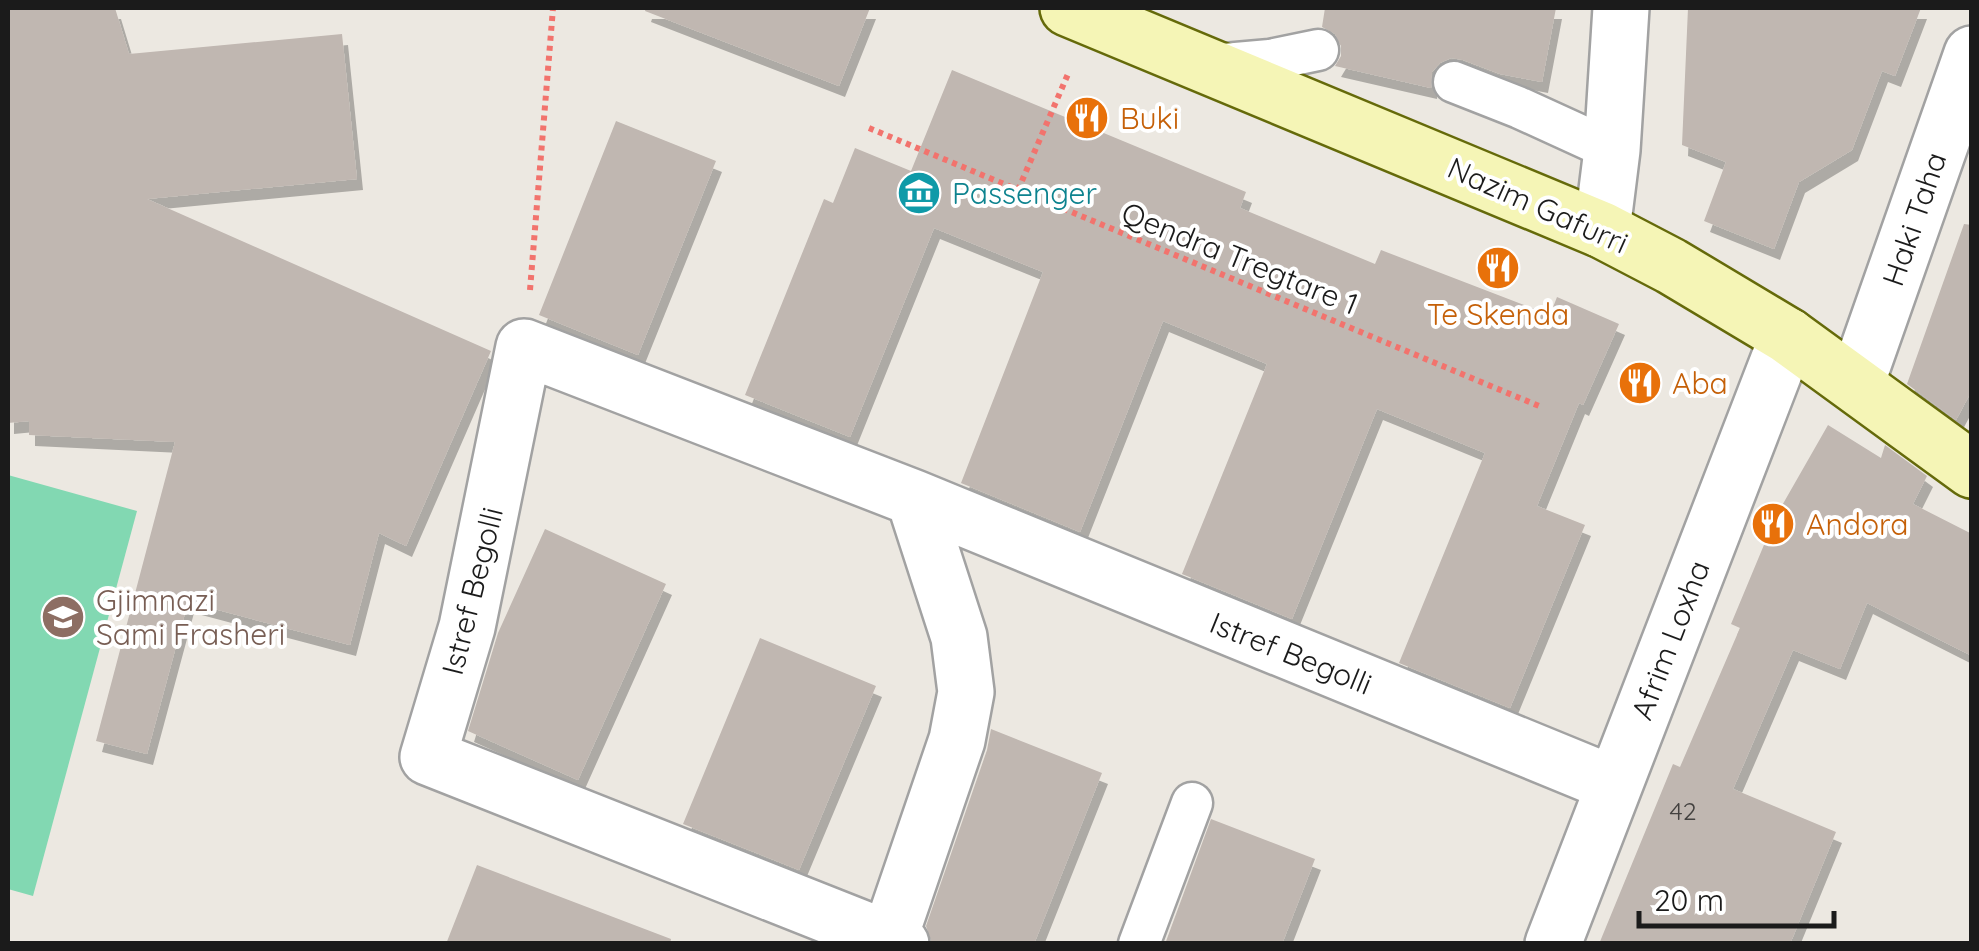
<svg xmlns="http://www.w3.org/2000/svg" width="1979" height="951" font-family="Quicksand,sans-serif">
<defs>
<filter id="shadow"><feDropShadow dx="6" dy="11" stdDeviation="0" flood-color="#0004"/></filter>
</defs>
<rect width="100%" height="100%" fill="#ece8e1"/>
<!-- pitch -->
<path fill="#82d8b2" d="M8 475 137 511 33 896 8 889Z"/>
<!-- building -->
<path fill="#c0b7b1" filter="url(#shadow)" d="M8 8H115L129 54 342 34 357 179 147 199 491 351 406 546 379 533 350 645 188 602 147 754 96 741 175 442 29 435V421L8 423Z
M646 8H870L839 86 645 11Z
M1325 8H1556L1542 82 1500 74 1463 60 1451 58 1440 63 1432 72 1431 88 1335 66 1341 56V46L1335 34 1322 27Z
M1688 8H1921L1895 76 1882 71 1852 150 1799 182 1774 249 1704 221 1726 162 1682 145Z
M952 70 1246 192 1240 208 1375 264 1381 250 1550 315 1557 297 1619 324 1583 405 1579 403 1537 506 1585 525 1510 708 1399 663 1485 453 1377 409 1292 619 1182 574 1267 364 1163 321 1080 532 961 483 1043 272 934 228 850 437 745 395 824 199 833 203 855 148 911 171Z
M616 121 716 161 638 355 539 315Z
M1964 224 1972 225V390L1956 420 1907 384Z
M1828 425 1881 458 1885 445 1927 476 1913 504 1972 534V656L1867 603 1840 669 1793 650 1733 789 1836 832 1790 944H1599L1673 764 1680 767 1740 628 1731 624 1776 516Z
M545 529 666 584 578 780 468 731 498 633Z
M760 638 876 686 799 870 683 824Z
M991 729 1102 773 1034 944H932L926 926 987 750Z
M1211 819 1315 859 1282 944H1165Z
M477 865 671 939 670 944H446Z"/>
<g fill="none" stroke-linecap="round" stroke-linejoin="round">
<!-- lane casing -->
<g stroke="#a2a2a2" stroke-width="45">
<path id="lane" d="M1213 65 1270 60 1318 50
M1454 82 1520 108 1612 150
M1139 944 1192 803"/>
</g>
<!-- street casing -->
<g stroke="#a2a2a2" stroke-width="60">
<path id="street" d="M1602 230 1612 150 1621 8
M1856 384 1972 54
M889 939 957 740 966 692 959 637 914 498
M901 944 428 757 467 627 524 347 914 498 1613 784
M1553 944 1788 336"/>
</g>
<!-- secondary casing -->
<g stroke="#656a0a" stroke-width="60">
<path id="secondary" d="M1068 8 1602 230 1671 266 1788 336 1972 470"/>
</g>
<!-- path -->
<path stroke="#f2736d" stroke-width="6" stroke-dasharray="5 5" stroke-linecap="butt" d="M869 128 1539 406
M1018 190 1068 74
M530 290 553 8"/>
<!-- lane -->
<use href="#lane" stroke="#fff" stroke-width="40"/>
<!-- street -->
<use href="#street" stroke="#fff" stroke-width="55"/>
<!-- secondary -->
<use href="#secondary" stroke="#f5f5b6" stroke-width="55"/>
</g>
<!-- icons -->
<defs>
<g id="restaurant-disc" transform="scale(2.25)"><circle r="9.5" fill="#e8710a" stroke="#fff"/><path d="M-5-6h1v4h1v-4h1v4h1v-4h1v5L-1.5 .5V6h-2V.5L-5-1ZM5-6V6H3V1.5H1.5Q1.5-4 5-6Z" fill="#fff"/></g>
<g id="museum-disc" transform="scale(2.25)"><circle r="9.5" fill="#0f9aa8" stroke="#fff"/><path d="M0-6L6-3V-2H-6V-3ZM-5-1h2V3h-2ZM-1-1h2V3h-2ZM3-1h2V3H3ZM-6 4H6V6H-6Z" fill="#fff"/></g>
<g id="school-disc" transform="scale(2.25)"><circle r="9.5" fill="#8d6e63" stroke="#fff"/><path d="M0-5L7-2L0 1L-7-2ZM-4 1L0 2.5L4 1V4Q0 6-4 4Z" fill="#fff"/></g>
</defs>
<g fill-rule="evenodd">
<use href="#restaurant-disc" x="1087" y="118"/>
<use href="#museum-disc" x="919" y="193"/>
<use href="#restaurant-disc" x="1498" y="268"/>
<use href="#restaurant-disc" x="1640" y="383"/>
<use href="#restaurant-disc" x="1773" y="524"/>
<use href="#school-disc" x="63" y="617"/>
</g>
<g text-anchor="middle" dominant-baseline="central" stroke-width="8" stroke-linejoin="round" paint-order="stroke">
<!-- number labels -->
<g font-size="25" fill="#444240">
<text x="1683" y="810">42</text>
</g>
<!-- food labels -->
<g font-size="30" fill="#c56008" stroke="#fff" text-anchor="start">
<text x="1120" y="118">Buki</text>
<text x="1498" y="314" text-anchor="middle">Te Skenda</text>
<text x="1672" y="383">Aba</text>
<text x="1806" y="524">Andora</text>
</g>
<!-- culture labels -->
<g font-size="30" fill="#0d838f" stroke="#fff" text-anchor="start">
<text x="952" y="193">Passenger</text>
</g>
<!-- street labels -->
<g font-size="30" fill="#1b1b1b" stroke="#fff">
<text transform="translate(1538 205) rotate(24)">Nazim Gafurri</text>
<text transform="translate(1914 219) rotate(-71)">Haki Taha</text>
<text transform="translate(1240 258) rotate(22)">Qendra Tregtare 1</text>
<text transform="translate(472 591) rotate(-76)">Istref Begolli</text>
<text transform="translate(1670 640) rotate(-69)">Afrim Loxha</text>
<text transform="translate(1291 653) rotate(22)">Istref Begolli</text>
</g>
<!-- education labels -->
<g font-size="30" fill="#785e54" stroke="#fff" text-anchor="start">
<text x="96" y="600">Gjimnazi<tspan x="96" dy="34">Sami Frasheri</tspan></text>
</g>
</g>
<!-- border -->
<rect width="1979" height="951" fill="none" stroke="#1b1b1b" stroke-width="20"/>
<!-- scale -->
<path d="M1639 911v15h195v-15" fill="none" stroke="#1b1b1b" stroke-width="5"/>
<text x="1654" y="911" font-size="30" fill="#1b1b1b" stroke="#ffffff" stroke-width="8" paint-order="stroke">20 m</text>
</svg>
